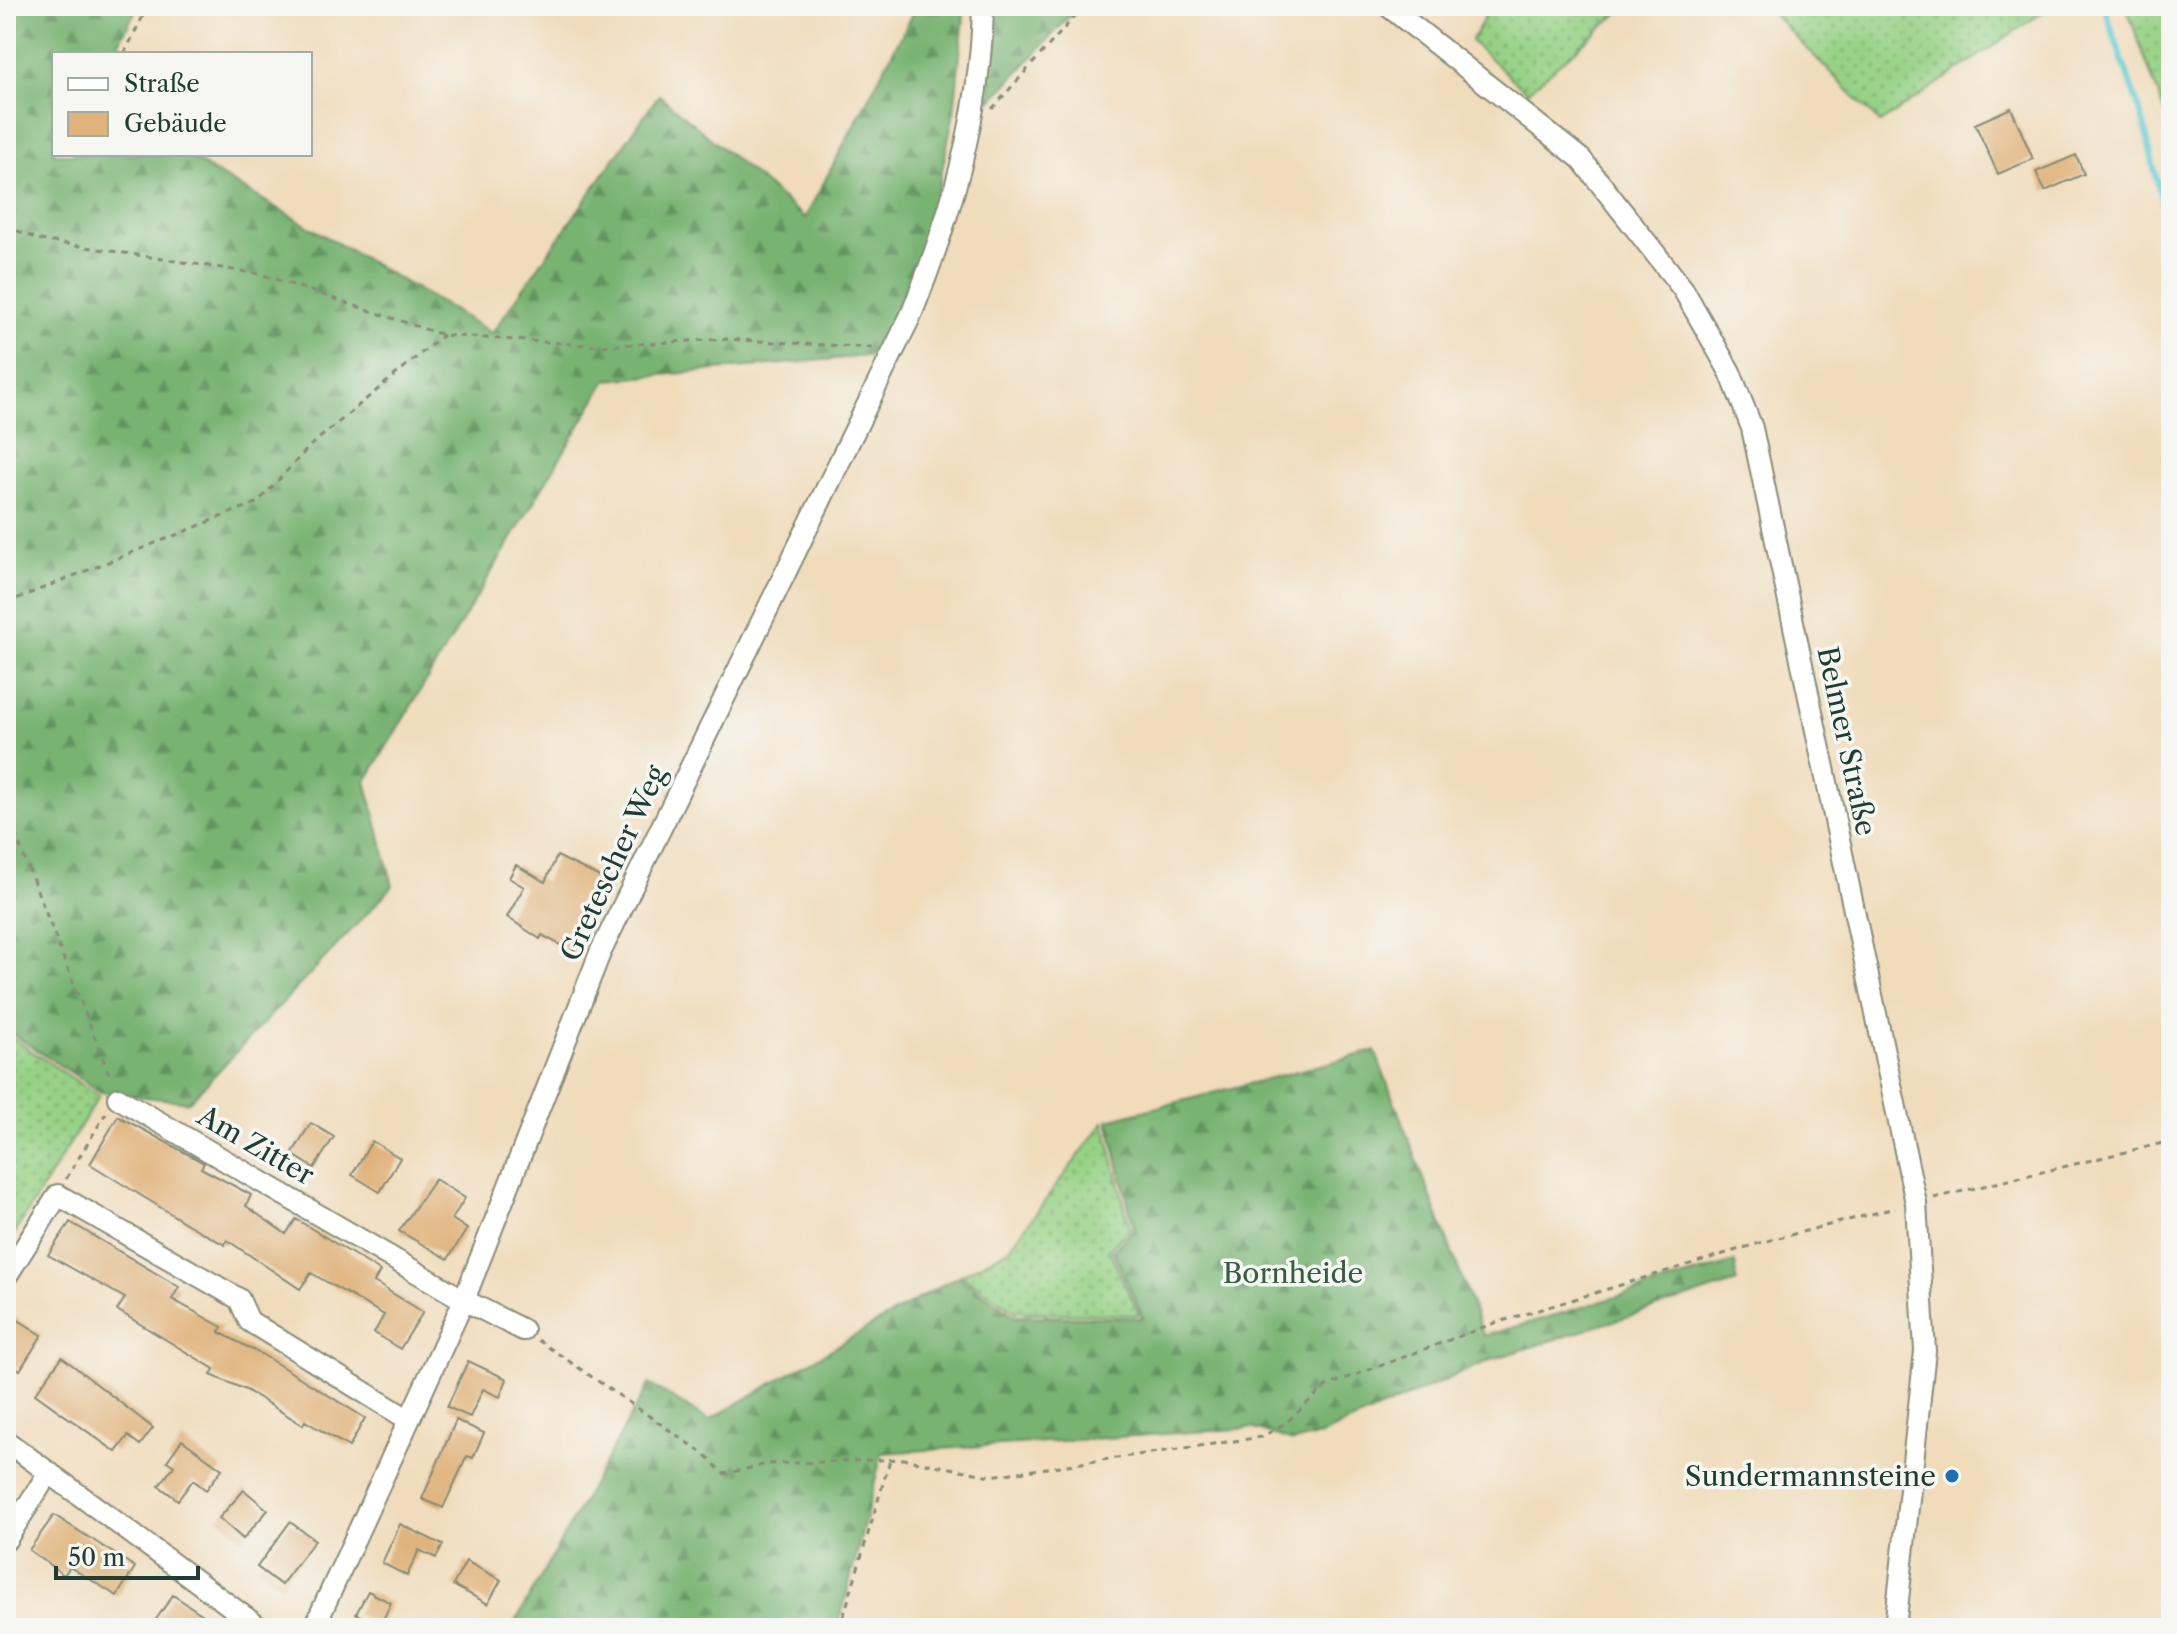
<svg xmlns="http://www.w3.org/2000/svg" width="2177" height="1634" font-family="'Libre Caslon Text',serif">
<defs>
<pattern id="grass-dots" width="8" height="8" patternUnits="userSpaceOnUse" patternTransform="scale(2)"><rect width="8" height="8" fill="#96d185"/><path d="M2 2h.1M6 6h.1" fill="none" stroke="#7aab6e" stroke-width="1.8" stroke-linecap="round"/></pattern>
<pattern id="forest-firs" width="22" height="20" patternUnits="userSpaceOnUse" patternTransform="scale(2)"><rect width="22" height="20" fill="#78b372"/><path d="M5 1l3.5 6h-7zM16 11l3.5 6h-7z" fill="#62935e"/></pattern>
</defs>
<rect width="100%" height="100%" fill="#f6f6f2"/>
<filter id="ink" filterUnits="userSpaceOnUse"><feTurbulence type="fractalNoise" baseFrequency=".0125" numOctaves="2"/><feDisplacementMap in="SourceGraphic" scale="16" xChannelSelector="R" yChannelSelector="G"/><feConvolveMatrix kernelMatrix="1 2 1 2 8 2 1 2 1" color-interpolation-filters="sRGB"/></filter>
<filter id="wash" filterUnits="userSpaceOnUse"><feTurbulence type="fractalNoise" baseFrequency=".006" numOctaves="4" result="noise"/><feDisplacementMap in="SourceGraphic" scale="32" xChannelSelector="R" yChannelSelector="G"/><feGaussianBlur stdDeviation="1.8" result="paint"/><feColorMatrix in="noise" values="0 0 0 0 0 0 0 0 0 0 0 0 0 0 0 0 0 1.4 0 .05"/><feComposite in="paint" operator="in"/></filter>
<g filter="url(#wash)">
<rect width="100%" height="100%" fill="#f0dcbb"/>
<!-- grass -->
<path fill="url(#grass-dots)" stroke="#5a875c" stroke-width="2" d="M1491 6H1626L1527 92 1471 41Z
M1765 6H2052L1880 123Z
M2126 6H2171V130Z
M6 1034 99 1096 6 1247Z
M1104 1122 1130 1228 1109 1250 1139 1315 1016 1312 961 1275 1009 1249Z"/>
<!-- forest -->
<path fill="url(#forest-firs)" stroke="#4c7853" stroke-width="2" d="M6 6H138L113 54H54V154H184L492 333 659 95 805 218 917 6H965L954 112 929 232 877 355 607 380 366 781 393 886 189 1102 101 1092 6 1030Z
M990 6H1079L990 102Z
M1375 1051 1484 1336 1735 1262 1737 1282 1493 1359 1321 1435 1293 1442 1252 1428 882 1453 838 1628H512L649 1384 709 1420 958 1276 1015 1316 1143 1318 1113 1251 1134 1228 1108 1120Z"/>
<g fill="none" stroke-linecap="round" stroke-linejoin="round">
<!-- stream -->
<path stroke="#5bc8d0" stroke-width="6" d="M2104 6 2143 121 2171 241"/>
</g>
<g id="blocks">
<!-- building -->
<path fill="#e0b37c" d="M2011 108 2033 159 1998 174 1975 124Z
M2076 155 2084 174 2045 191 2036 172Z
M557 856 610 882 573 952 542 935 540 939 507 917 524 887 509 878 516 865 545 882Z
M118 1116 204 1163 201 1168 251 1195 246 1206 286 1234 296 1219 380 1271 374 1282 423 1312 400 1349 374 1333 384 1315 311 1273 300 1289 227 1240 225 1245 189 1225 90 1164Z
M311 1123 334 1137 314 1168 292 1154Z
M372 1141 400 1158 380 1192 352 1175Z
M435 1179 465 1198 452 1219 467 1229 448 1259 399 1231Z
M70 1222 179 1287 172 1299 222 1327 219 1332 263 1355 365 1418 349 1447 305 1421 303 1425 246 1390 211 1375 214 1369 117 1310 125 1298 48 1255Z
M12 1316 42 1335 20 1370 6 1361V1325Z
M62 1357 153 1428 140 1445 128 1436 116 1452 35 1394Z
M468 1361 507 1379 500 1397 483 1389 470 1417 447 1407Z
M456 1420 484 1433 473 1458 467 1456 443 1508 422 1499Z
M182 1440 222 1469 206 1490 193 1480 178 1500 159 1486 174 1466 167 1461Z
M244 1490 268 1510 243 1539 219 1518Z
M54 1515 135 1567 117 1596 70 1567 64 1575 29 1550Z
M290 1522 315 1540 281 1585 257 1567Z
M400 1524 443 1545 436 1558 419 1550 407 1576 382 1563Z
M466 1561 501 1580 488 1604 453 1585Z
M368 1591 391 1603 380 1626 356 1614Z
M173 1595 203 1615 194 1628H150Z"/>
</g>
</g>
<g filter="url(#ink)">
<use href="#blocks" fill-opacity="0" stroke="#888c78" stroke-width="2"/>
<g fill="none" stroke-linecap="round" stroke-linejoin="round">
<!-- minor casing -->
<g stroke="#888c78" stroke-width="24">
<path id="minor" d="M1388 6 1581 159 1683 289 1730 372 1752 428 1916 1203 1925 1351 1895 1628
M118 1098 464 1300 523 1330
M6 1277 58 1195 239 1299 249 1321 409 1420
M6 1441 260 1628
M6 1540 49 1472
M314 1628 464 1300 600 953 911 315C951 216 981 114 983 6"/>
</g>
<!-- path -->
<path stroke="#888c78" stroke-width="3" stroke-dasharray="6 6" stroke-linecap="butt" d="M124 54 148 6
M992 109 1084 6
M6 226 40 240 260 274 443 335 601 346 725 339 874 348
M6 603 258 502 310 446 443 335
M6 811 111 1079
M66 1179 106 1113
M1934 1198 2171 1141
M538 1340 703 1453 724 1474 768 1464 904 1459 991 1476 1262 1437 1287 1422 1326 1386 1492 1324 1763 1242 1895 1208
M840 1628 890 1460"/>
<!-- minor -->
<use href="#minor" stroke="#fff" stroke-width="20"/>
</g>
</g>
<!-- markers -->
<circle fill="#1f6fb2" stroke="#f6f6f2" stroke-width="3" cx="1952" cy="1476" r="8"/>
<g text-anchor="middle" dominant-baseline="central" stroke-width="7" stroke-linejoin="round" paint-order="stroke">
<!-- street labels -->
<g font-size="28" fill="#1f3d34" stroke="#f6f6f2">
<text transform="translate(1847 741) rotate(78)">Belmer Straße</text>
<text transform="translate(613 863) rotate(-65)">Gretescher Weg</text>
<text transform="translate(256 1145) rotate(30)">Am Zitter</text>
</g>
<!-- park labels -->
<g font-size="28" fill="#375b44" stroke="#f6f6f2">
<text x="1293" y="1273">Bornheide</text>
</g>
<!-- poi labels -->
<g font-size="28" fill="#1f3d34" stroke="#f6f6f2" text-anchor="end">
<text x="1936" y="1476">Sundermannsteine</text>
</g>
</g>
<!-- margin -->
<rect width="2177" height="1634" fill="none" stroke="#f6f6f2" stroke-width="32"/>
<!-- legend -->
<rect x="52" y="52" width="260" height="104" fill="#f6f6f2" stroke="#a0aca6" stroke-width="2"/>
<rect x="68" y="78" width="40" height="12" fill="#ffffff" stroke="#a0aca6" stroke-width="2"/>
<text x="124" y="92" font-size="24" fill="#1f3d34">Straße</text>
<rect x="68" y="112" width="40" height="24" fill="#e0b37c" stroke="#a0aca6" stroke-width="2"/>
<text x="124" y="132" font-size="24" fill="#1f3d34">Gebäude</text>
<!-- scale -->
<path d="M56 1566v12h142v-12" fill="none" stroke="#1f3d34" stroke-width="4"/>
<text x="68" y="1566" font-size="24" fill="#1f3d34" stroke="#f6f6f2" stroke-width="6" paint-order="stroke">50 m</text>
</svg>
